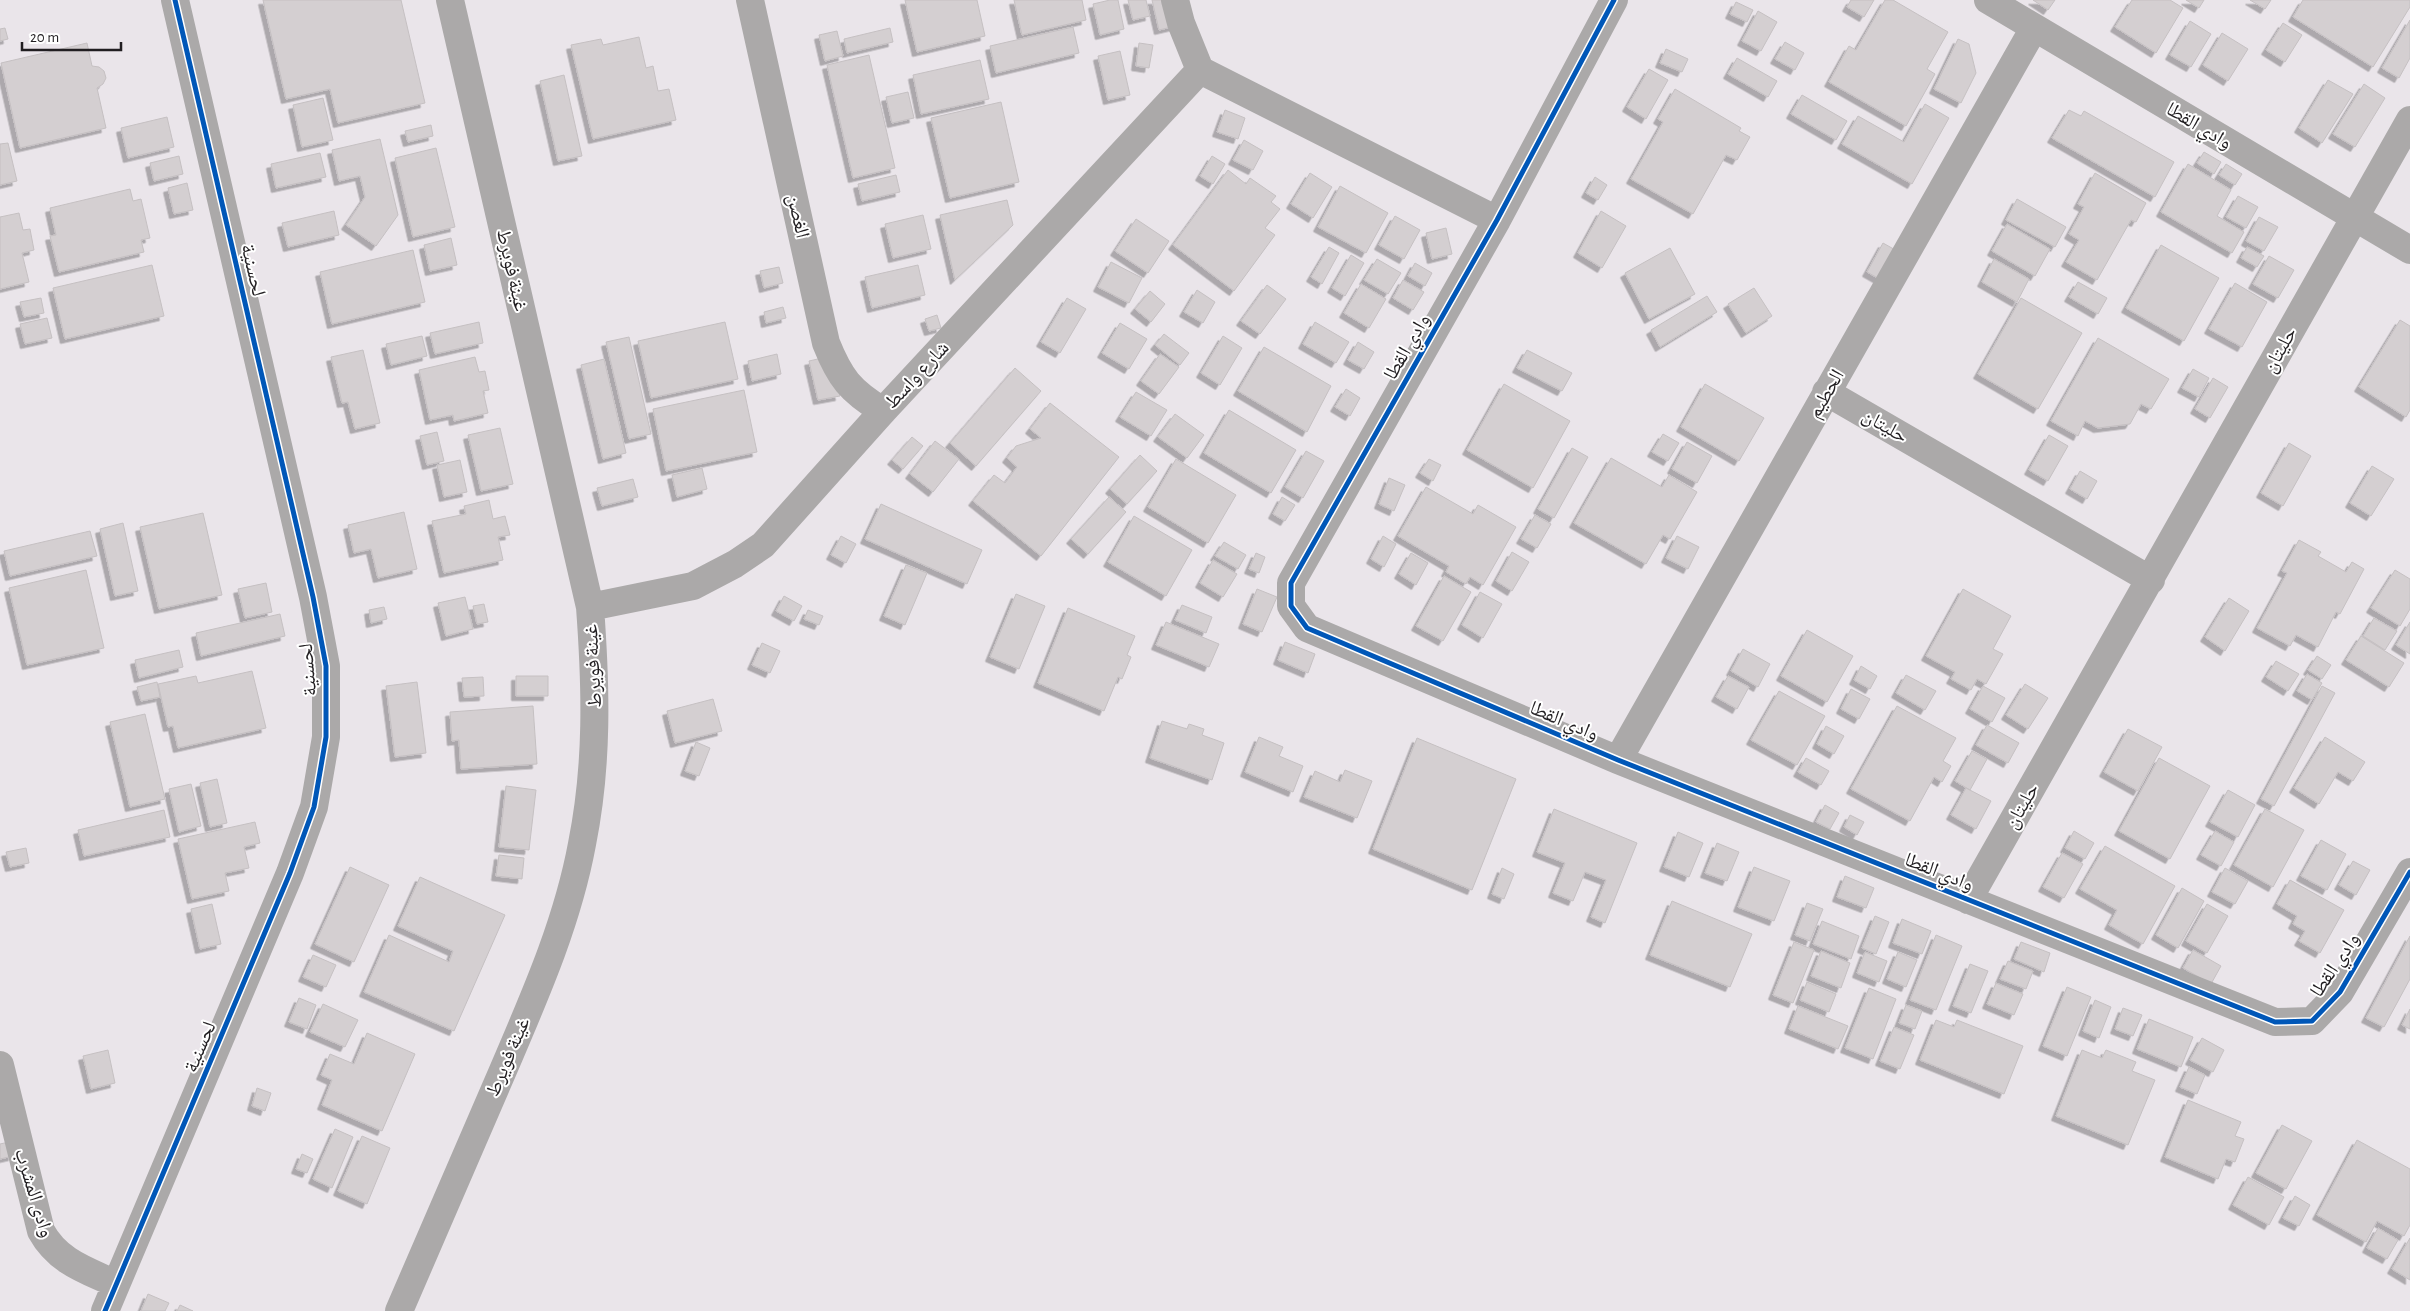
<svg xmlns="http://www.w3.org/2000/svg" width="2410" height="1311" font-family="'Alegreya Sans','Noto Naskh Arabic',sans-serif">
<defs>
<filter id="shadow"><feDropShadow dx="-4.5" dy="4.5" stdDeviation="0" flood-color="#0004"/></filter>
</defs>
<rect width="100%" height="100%" fill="#eae5ea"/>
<!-- building -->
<path fill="#d4cfd1" stroke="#c5c0c2" filter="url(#shadow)" d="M263 0H401L425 103 338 123 330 89 286 99Z
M905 0H977L985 36 917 52Z
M1014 0H1082L1086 20 1022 35Z
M1110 0H1118L1124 29 1100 35 1093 4Z
M1128 0H1146L1150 16 1133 20Z
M1152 0H1174L1180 25 1159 30Z
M1851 0H1874L1864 17 1847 7Z
M1885 0H1893L1948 32 1927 69 1935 74 1906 126 1829 82 1849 46 1856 50Z
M2033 0H2055L2048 10Z
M2132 0H2170L2183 8 2156 53 2115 27Z
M2186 0H2204L2199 8Z
M2250 0H2271L2265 9Z
M2303 0H2410V7L2373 67 2293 17Z
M1736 2 1753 10 1747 22 1730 14Z
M1758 11 1777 22 1761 51 1742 41Z
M2410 20V58L2399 78 2382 68Z
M2190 21 2211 34 2191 67 2170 55Z
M2283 23 2302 35 2285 62 2266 50Z
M1073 27 1079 53 996 73 990 46Z
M5 28 8 39 0 41V29Z
M890 28 893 42 847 53 844 39Z
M837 31 843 56 825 61 819 35Z
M2222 33 2248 49 2228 81 2203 65Z
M639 37 646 68 653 66 658 91 669 89 676 120 593 139 571 45 601 39 603 45Z
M1958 39 1969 44 1976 73 1961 103 1934 89Z
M1785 42 1804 53 1795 70 1775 59Z
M87 43 92 66 99 67 104 71 106 78 103 84 97 88 106 128 20 148 1 63Z
M1139 43 1153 45 1149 68 1136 66Z
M1666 49 1688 59 1682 72 1660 63Z
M1120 51 1130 95 1108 100 1098 56Z
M869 55 895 168 853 178 827 65Z
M1737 58 1777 81 1768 97 1728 74Z
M980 60 989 99 921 114 913 75Z
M1649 69 1668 80 1646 119 1627 107Z
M564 75 582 156 558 161 540 81Z
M2328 80 2353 94 2322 143 2299 128Z
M2364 84 2385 98 2355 147 2333 134Z
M1675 89 1741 128 1739 131 1750 137 1737 160 1726 155 1693 214 1631 179 1663 122 1658 119Z
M908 92 914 118 892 123 886 97Z
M1802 95 1847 121 1836 140 1791 114Z
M323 98 333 140 302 147 293 105Z
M1001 102 1019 182 950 198 931 118Z
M1925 104 1949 118 1912 184 1842 144 1858 116 1904 142Z
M1225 110 1245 118 1238 139 1217 132Z
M2069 110 2081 116 2084 111 2174 162 2155 197 2052 138Z
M167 117 174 147 128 158 121 128Z
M431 125 433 136 408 142 405 131Z
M380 139 398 215 376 246 346 225 365 197 360 176 339 181 332 150Z
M1244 140 1263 151 1253 170 1233 160Z
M8 143 17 181 0 185V144Z
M436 148 455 227 413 237 395 158Z
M2204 152 2221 162 2214 174 2197 163Z
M320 153 326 177 276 188 271 164Z
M179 156 183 174 154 181 150 163Z
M1212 156 1225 164 1213 184 1200 176Z
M2188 164 2231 190 2217 216 2244 232 2232 253 2161 212Z
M2226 164 2242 174 2235 185 2219 175Z
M1228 170 1246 184 1250 178 1276 196 1271 202 1280 209 1265 228 1275 235 1234 291 1173 245Z
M1310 173 1332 187 1313 218 1291 204Z
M2095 173 2146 203 2136 222 2131 220 2097 280 2066 262 2079 240 2069 234 2084 207 2078 204Z
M896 175 900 192 862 201 858 184Z
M1595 177 1607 185 1598 200 1586 193Z
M187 183 193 210 174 214 168 188Z
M1340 186 1388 213 1366 253 1318 227Z
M130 189 133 201 141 199 150 238 141 240 144 252 59 272 50 236 56 235 50 208Z
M2238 196 2258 207 2246 228 2226 217Z
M2017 199 2066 227 2055 247 2006 220Z
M1007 200 1013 225 955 280 940 215Z
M334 211 339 235 288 247 282 223Z
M1601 211 1626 226 1602 268 1578 253Z
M19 213 23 230 30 229 34 250 22 253 29 282 0 289V217Z
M923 215 931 249 893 258 885 224Z
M1395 216 1420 230 1404 259 1379 245Z
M2259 217 2278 227 2264 251 2246 241Z
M1136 219 1169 241 1148 273 1115 251Z
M2007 224 2050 249 2035 276 1992 251Z
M1446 228 1452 254 1432 259 1426 233Z
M451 238 457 265 430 271 424 245Z
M1883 243 1899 252 1883 281 1867 272Z
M2161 245 2219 278 2184 341 2126 308Z
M1329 247 1339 253 1322 284 1311 277Z
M2247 247 2264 256 2257 267 2241 258Z
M1670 248 1695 294 1649 319 1625 273Z
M413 250 425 302 332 324 320 272Z
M1351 255 1364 263 1345 296 1332 288Z
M2269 256 2294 270 2278 298 2253 284Z
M1377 259 1401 273 1388 294 1364 280Z
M1994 259 2029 279 2017 302 1982 282Z
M1111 262 1142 278 1129 303 1098 287Z
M1415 263 1432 273 1425 286 1408 276Z
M152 265 164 316 65 339 53 288Z
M918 265 925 295 872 308 865 277Z
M779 267 783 283 764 288 760 271Z
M1403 280 1424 292 1413 310 1393 298Z
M2078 282 2107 298 2098 314 2069 297Z
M2235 283 2267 302 2242 347 2209 329Z
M1361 284 1386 299 1369 328 1344 313Z
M1267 285 1286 299 1260 334 1241 321Z
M1754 288 1772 316 1746 333 1728 304Z
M1197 290 1215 302 1203 323 1184 312Z
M1150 291 1165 304 1151 322 1135 309Z
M1707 296 1717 312 1660 347 1651 330Z
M41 298 44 313 24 317 20 302Z
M1067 298 1086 309 1060 353 1041 342Z
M2021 298 2082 333 2038 409 1978 374Z
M783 307 786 318 766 323 764 312Z
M937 315 941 328 929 331 925 319Z
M47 318 52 338 25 344 20 324Z
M2400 320 2410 326V410L2406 417 2359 387Z
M479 322 483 343 435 354 430 333Z
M725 322 738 379 651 398 638 341Z
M1315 322 1349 342 1336 363 1303 344Z
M1120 323 1147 339 1129 369 1102 353Z
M1164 334 1189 353 1180 365 1155 345Z
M422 336 427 356 391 365 386 344Z
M1223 336 1242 348 1220 385 1201 373Z
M629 337 651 434 629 439 606 342Z
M2098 338 2169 379 2151 409 2141 404 2130 424 2098 428 2085 421 2078 436 2051 421Z
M1358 342 1374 352 1364 369 1348 360Z
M1264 347 1331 386 1307 432 1238 391Z
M363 350 380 423 355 429 348 402 342 403 331 357Z
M1527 350 1572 373 1562 391 1517 368Z
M777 354 781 374 752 381 748 361Z
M1160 354 1179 367 1159 394 1141 381Z
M831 356 840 396 818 400 809 361Z
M475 357 479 372 485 371 489 390 483 391 488 413 454 421 453 415 430 420 419 370Z
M604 359 626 453 603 459 581 365Z
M1015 368 1041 391 976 466 950 443Z
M2193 369 2209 378 2199 397 2182 388Z
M2213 378 2228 387 2210 418 2195 409Z
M1504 384 1570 421 1533 488 1467 450Z
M1705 384 1764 418 1739 461 1681 427Z
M1346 389 1360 398 1350 416 1335 407Z
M744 390 757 452 666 471 653 409Z
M1136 392 1167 410 1151 436 1120 417Z
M1050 403 1119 457 1041 556 973 501 994 475 1005 483 1017 467 1007 458 1016 446 1041 438 1030 429Z
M1229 410 1296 450 1271 493 1204 453Z
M1175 414 1204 435 1187 458 1158 437Z
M500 428 513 484 481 491 468 435Z
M437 432 444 461 427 465 420 436Z
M1663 434 1679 443 1668 461 1652 452Z
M2049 435 2068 446 2048 481 2029 470Z
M912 437 923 446 903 469 892 460Z
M935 441 959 459 933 492 910 474Z
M1687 442 1712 456 1697 483 1672 469Z
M2289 443 2311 456 2283 506 2261 493Z
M1572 448 1588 457 1554 518 1538 509Z
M1306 451 1324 461 1303 498 1285 487Z
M1140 455 1157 471 1127 504 1110 489Z
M1611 458 1662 487 1669 475 1697 492 1670 539 1663 535 1646 564 1574 523Z
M1176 459 1236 495 1208 543 1148 507Z
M1429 459 1441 465 1433 481 1420 473Z
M460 460 467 492 444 497 437 465Z
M2372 466 2394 479 2371 516 2350 503Z
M702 468 707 489 677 497 672 475Z
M2080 471 2097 481 2087 499 2070 489Z
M1389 478 1405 485 1394 511 1379 504Z
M633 479 638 497 602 506 597 488Z
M1426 487 1473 514 1478 505 1516 527 1483 585 1470 577 1466 584 1446 572 1449 566 1398 536Z
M1109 497 1126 512 1088 554 1071 539Z
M1282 497 1295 505 1285 521 1273 514Z
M489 500 493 519 505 516 510 535 498 537 503 560 444 573 432 521 466 514 464 506Z
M881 504 982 550 967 584 865 539Z
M404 512 417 569 378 578 371 549 354 553 348 525Z
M203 513 222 595 159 609 140 527Z
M1535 515 1551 524 1537 548 1521 539Z
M1134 516 1192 550 1166 596 1108 562Z
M123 523 138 591 115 596 100 529Z
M90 531 97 556 10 576 4 551Z
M841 536 856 544 846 563 831 555Z
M1383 536 1396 544 1384 567 1371 559Z
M1677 536 1699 547 1688 569 1666 558Z
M2299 540 2321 552 2318 556 2346 572 2352 562 2364 569 2340 614 2336 612 2318 647 2296 635 2290 646 2257 628 2287 573 2282 571Z
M1224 542 1246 555 1238 569 1215 556Z
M1512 552 1529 562 1512 591 1496 581Z
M1256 553 1265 557 1259 573 1249 569Z
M1411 553 1428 563 1416 585 1399 574Z
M1213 560 1237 574 1223 597 1200 583Z
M906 565 927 573 905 625 884 616Z
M86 570 104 648 27 665 9 588Z
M2395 570 2410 579V609L2400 626 2371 608Z
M1444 576 1471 592 1443 641 1416 626Z
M266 583 272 612 245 618 238 589Z
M1257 589 1277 597 1262 632 1243 624Z
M1963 589 2011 616 1993 649 2003 654 1986 684 1977 679 1971 690 1951 679 1955 672 1926 656Z
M1480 592 1502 604 1483 638 1462 625Z
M1016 594 1045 606 1019 669 990 657Z
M784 596 802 606 794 621 776 611Z
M465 597 473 629 446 636 438 603Z
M2229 598 2249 611 2225 651 2205 637Z
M484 604 488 622 477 624 473 606Z
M1182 605 1212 617 1206 633 1175 620Z
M384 607 387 619 371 623 369 610Z
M1068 608 1135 636 1127 655 1131 657 1122 679 1118 677 1104 711 1038 683Z
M808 610 823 616 819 625 804 619Z
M280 614 285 636 201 656 196 633Z
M2374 618 2397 631 2385 650 2363 636Z
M1166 622 1219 644 1209 667 1156 645Z
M2410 622V654L2396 645Z
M1807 630 1853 656 1827 702 1781 676Z
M2361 636 2404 663 2389 687 2346 660Z
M1285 642 1315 654 1308 673 1278 660Z
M762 643 780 651 770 673 752 665Z
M1743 649 1770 664 1758 687 1731 671Z
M179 650 183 667 139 678 135 660Z
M2317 656 2331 665 2322 679 2308 670Z
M2276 661 2299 674 2288 691 2266 677Z
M1861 666 1877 676 1870 689 1854 680Z
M252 671 266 728 178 748 173 726 168 727 158 684 196 676 198 683Z
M2307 674 2322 683 2312 700 2297 691Z
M1906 675 1936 691 1925 710 1896 693Z
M516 676H548V696H516Z
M1728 676 1749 687 1737 709 1716 697Z
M483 677 484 696 464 697 462 678Z
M157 682 160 697 141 701 137 687Z
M417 682 426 753 395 757 386 686Z
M2025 684 2048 698 2028 729 2006 715Z
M1983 686 2005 698 1992 722 1970 709Z
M2322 686 2335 693 2274 806 2261 799Z
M1851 689 1870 699 1859 719 1841 709Z
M1779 691 1825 716 1797 765 1751 740Z
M713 699 722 731 675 743 667 711Z
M533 706 537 764 461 769 459 740 452 741 450 712Z
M1897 706 1956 738 1943 761 1951 766 1942 782 1934 777 1910 821 1851 789Z
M145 714 165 799 130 807 110 722Z
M1162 721 1187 729 1189 724 1204 729 1202 735 1224 743 1212 780 1150 758Z
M1987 725 2019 743 2008 763 1976 745Z
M1826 726 1844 736 1834 754 1817 744Z
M2128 729 2162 747 2138 791 2104 772Z
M1259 737 1283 747 1279 756 1303 766 1293 792 1245 772Z
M2325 737 2365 762 2353 781 2338 772 2319 804 2294 788Z
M1417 738 1516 779 1472 890 1373 849Z
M696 742 710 748 699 776 685 771Z
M1972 751 1987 759 1970 790 1955 781Z
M1806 758 1829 771 1821 785 1798 772Z
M2159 758 2210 786 2170 859 2119 831Z
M1345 770 1372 781 1357 818 1304 797 1315 771 1340 782Z
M217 779 227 823 210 827 200 783Z
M191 784 201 826 179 832 169 789Z
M506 786 536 790 529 850 499 847Z
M1966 788 1991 801 1976 829 1951 815Z
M2228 790 2255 805 2238 837 2210 822Z
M1825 805 1839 813 1830 829 1816 822Z
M1554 809 1637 843 1605 923 1591 917 1606 880 1585 872 1573 901 1553 893 1565 863 1537 852Z
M2265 809 2304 830 2273 887 2234 865Z
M164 810 170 837 84 856 78 830Z
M1850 815 1864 822 1857 835 1844 827Z
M255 822 260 843 244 847 249 868 225 873 229 891 192 899 178 839Z
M2074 831 2094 843 2085 859 2065 848Z
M2215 831 2234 842 2221 866 2201 855Z
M1678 832 1703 843 1689 877 1664 867Z
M2321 840 2346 854 2327 890 2301 876Z
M1717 843 1739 852 1727 881 1705 873Z
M2105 846 2175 886 2143 944 2109 925 2117 910 2080 889Z
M26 848 29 863 10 867 6 852Z
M2062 853 2083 864 2064 898 2043 887Z
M499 855 524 858 522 879 496 876Z
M2353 861 2370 870 2356 895 2339 885Z
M350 867 389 885 354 962 315 944Z
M1754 867 1790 881 1774 921 1738 907Z
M1502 868 1514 874 1504 899 1492 894Z
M2225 868 2248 881 2235 904 2212 892Z
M1845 876 1874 888 1866 908 1837 897Z
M420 877 505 915 454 1031 364 992 389 935 449 962 453 951 398 926Z
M2290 880 2344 910 2320 953 2299 941 2305 931 2293 924 2297 916 2277 904Z
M2182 888 2204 901 2178 948 2156 935Z
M1672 901 1752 934 1730 987 1650 955Z
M1807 903 1823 909 1810 941 1795 935Z
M212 904 221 944 200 949 191 909Z
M2207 904 2228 916 2207 953 2186 941Z
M1875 916 1889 922 1876 954 1862 948Z
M1902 919 1931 931 1922 954 1893 943Z
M1822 921 1859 936 1851 959 1813 944Z
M1936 935 1962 946 1936 1010 1910 1000Z
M2410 936V979L2384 1027 2366 1018Z
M1794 942 1814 950 1793 1003 1773 995Z
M2021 942 2050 953 2044 972 2014 959Z
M2193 950 2221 966 2211 984 2183 968Z
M1821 951 1850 963 1841 988 1811 976Z
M1865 952 1887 961 1879 982 1857 973Z
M1898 952 1917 960 1906 987 1887 979Z
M313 955 336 965 326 987 303 977Z
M2008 961 2033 971 2026 989 2000 979Z
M1970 964 1988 971 1971 1013 1953 1006Z
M1807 982 1836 994 1829 1012 1800 1000Z
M1996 983 2023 994 2014 1015 1987 1004Z
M2067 987 2091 997 2067 1056 2043 1046Z
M1869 988 1896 999 1873 1059 1845 1048Z
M299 998 316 1005 307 1029 289 1022Z
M2095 1000 2111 1007 2099 1038 2083 1031Z
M323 1004 358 1020 345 1047 310 1032Z
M1906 1005 1922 1011 1915 1029 1899 1023Z
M1798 1006 1848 1026 1838 1049 1789 1029Z
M2123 1008 2142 1015 2133 1036 2115 1029Z
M2410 1009V1029L2402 1025Z
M2149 1019 2193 1037 2181 1067 2137 1049Z
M1936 1020 1954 1027 1957 1020 2023 1046 2004 1094 1920 1060Z
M1894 1027 1914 1035 1900 1069 1880 1061Z
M367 1033 415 1054 382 1131 322 1105 332 1080 321 1075 330 1054 354 1064Z
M2202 1038 2224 1050 2213 1072 2190 1060Z
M108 1050 115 1083 91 1089 83 1056Z
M2082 1050 2102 1058 2106 1050 2136 1062 2132 1071 2155 1080 2128 1145 2056 1116Z
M2189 1067 2205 1075 2197 1094 2180 1087Z
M257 1088 271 1093 265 1111 252 1106Z
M2188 1100 2241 1122 2235 1136 2244 1139 2235 1162 2226 1159 2218 1179 2165 1157Z
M2282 1125 2312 1141 2286 1189 2256 1173Z
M335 1129 353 1137 332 1188 313 1179Z
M362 1136 390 1148 367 1204 338 1191Z
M2357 1140 2410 1169V1225L2404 1236 2377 1221 2366 1242 2317 1215Z
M9 1142 13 1156 0 1159V1144Z
M302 1154 313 1159 307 1173 296 1169Z
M2248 1177 2284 1197 2269 1225 2233 1205Z
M2295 1196 2310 1205 2299 1226 2283 1218Z
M2378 1228 2398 1240 2387 1259 2367 1248Z
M2410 1238V1280L2392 1269Z
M148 1294 169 1303 165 1311H141Z
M180 1305 193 1311H177Z"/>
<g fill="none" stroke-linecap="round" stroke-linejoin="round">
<!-- minor -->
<path stroke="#aba9a9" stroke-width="28" d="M750 0 826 343C840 378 850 391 883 411
M1175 0 1181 23 1200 70
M1614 0 1497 220 1291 583V606L1307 628 1618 760 2275 1022 2312 1021 2340 992 2410 872
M1988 0 2410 250
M1200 70 1497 220
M1826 392 2151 580
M590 607 693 586 735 564 763 545 883 411 1200 70
M1618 760 2034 28
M1968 900 2410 120
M0 1065 41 1231C58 1262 86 1270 116 1284
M105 1311 290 873 314 807 326 737V666L313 597 175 0
M399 1311C433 1232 467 1154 501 1075 533 1000 567 925 582 844 598 764 596 688 590 607L450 0"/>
<!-- cycleway casing -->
<g stroke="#fff" stroke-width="8">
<path id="cycleway" d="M1614 0 1497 220 1291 583V606L1307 628 1618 760 2275 1022 2312 1021 2340 992 2410 872
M105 1311 290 873 314 807 326 737V666L313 597 175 0"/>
</g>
<!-- cycleway -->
<use href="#cycleway" stroke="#0057b8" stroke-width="5"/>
</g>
<g text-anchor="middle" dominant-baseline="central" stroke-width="4" stroke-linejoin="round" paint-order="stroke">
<!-- street labels -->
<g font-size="20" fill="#211e21" stroke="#fff">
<text transform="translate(2199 126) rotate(31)">وادي القطا</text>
<text transform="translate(798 216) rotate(77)">الغصن</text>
<text transform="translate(253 270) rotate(77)">لحسنية</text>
<text transform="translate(512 270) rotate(77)">غينة فويرط</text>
<text transform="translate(1407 347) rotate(-60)">وادي القطا</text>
<text transform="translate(2280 350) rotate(-61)">حليتان</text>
<text transform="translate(917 375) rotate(-47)">شارع واسط</text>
<text transform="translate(1826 394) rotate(-60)">الحطيم</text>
<text transform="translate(1885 426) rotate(30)">حليتان</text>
<text transform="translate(593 666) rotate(-93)">غينة فويرط</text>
<text transform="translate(308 670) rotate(-95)">لحسنية</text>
<text transform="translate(1564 721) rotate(23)">وادي القطا</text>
<text transform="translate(2022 806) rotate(-60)">حليتان</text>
<text transform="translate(1939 872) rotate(22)">وادي القطا</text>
<text transform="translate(2335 965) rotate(-56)">وادي القطا</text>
<text transform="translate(200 1047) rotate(-67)">لحسنية</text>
<text transform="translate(508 1057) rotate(-67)">غينة فويرط</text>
<text transform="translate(34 1193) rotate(73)">وادى المشرب</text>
</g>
</g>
<!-- scale -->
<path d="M22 42v8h99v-8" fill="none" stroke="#211e21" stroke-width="2.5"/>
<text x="30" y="42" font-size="15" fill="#211e21" stroke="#ffffff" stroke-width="4" paint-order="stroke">20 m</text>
</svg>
